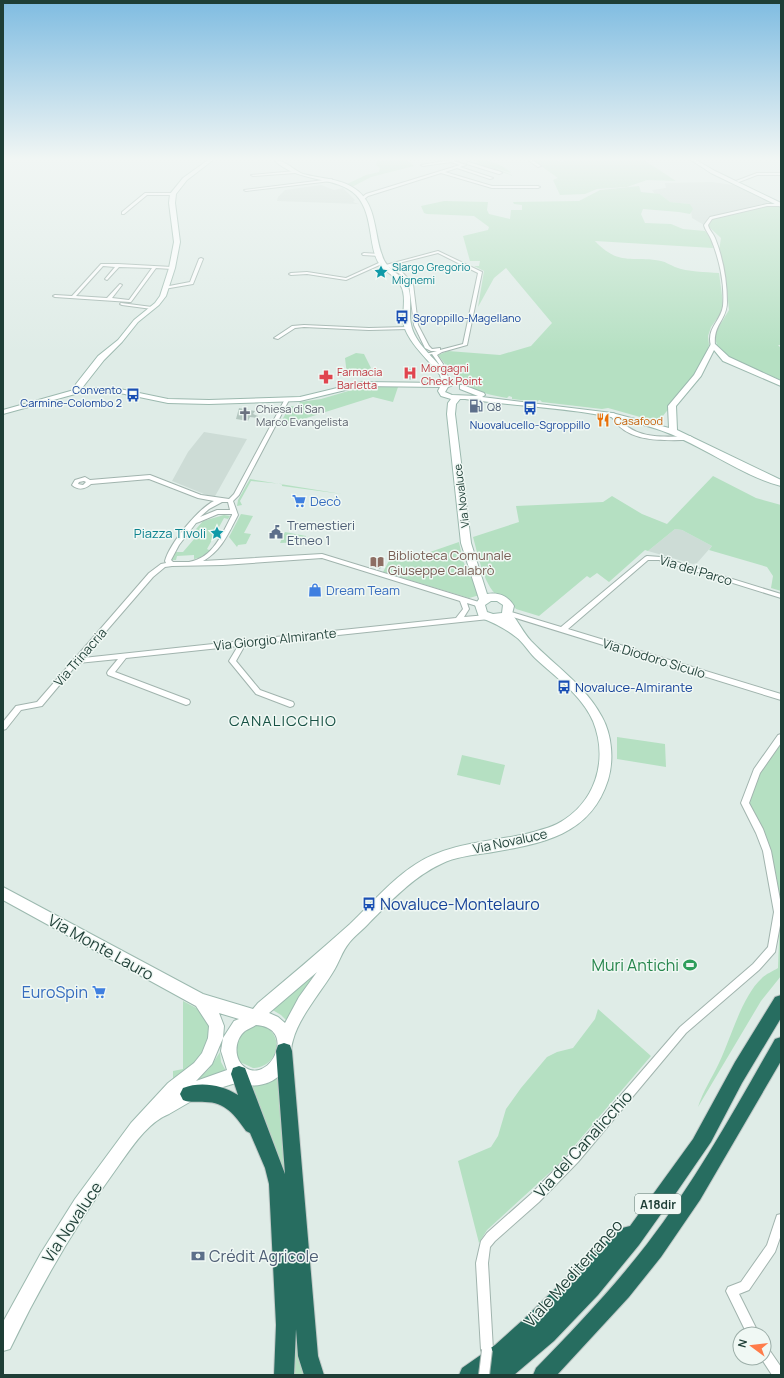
<svg xmlns="http://www.w3.org/2000/svg" width="784" height="1378" font-family="Manrope,sans-serif">
<rect width="100%" height="100%" fill="#dfece7"/>
<!-- built -->
<path fill="#cddcd6" d="M712 182 733 185 770 202 708 218 704 225 692 218 690 204 670 202 660 194H655L652 190 666 188 665 183Z
M321 185 334 190 343 188 355 200 353 202 359 204 277 201 278 197 285 190Z
M204 432 247 439 214 498 172 481 188 452Z
M675 529 682 530 712 546 697 563 693 564 648 551Z"/>
<!-- green -->
<path fill="#b5e0c2" d="M407 160 414 166 371 177 352 187 347 184 366 175 379 172 380 168 376 165 377 161Z
M476 160C489 160 501 163 511 173L493 167 514 176 472 163H478Z
M538 160H556L561 162 569 160H644L676 181 647 180 627 187 597 189 585 194 560 195 553 180 558 178 534 161Z
M639 186 641 192 660 194 670 202 690 204 693 209 690 214 679 212 643 209 641 214 645 223 671 224 683 229 705 231 711 238 713 248 595 241C620 267 631 255 661 261 666 262 670 265 675 267 688 272 705 272 719 273L723 303 721 313 711 327 708 336 709 345 706 354 691 381 658 422 608 408 602 409 542 402 540 400 537 401 538 402 512 399V397L509 396 507 398C470 392 460 384 438 355L448 351 500 355 531 346 552 323 506 268 494 278 478 307 484 271 474 266H479L480 261H470L463 236 488 230 489 227 474 216 427 214 424 213 421 206 444 201 488 202 487 210 489 214 510 219 511 210H522V205L514 204 513 202 579 201 600 190Z
M768 205H777L781 207V345H778L781 348V380L726 357 718 348 714 335 729 310 726 280 719 251 721 238 708 226 712 219Z
M356 353 364 354 373 372 347 375 345 358Z
M362 387H398L393 402 373 397 278 427 290 406 297 407 300 402 321 399Z
M713 476 756 498 781 505V591L771 588 773 576 767 567 709 550 712 546 682 530 675 529 648 551 645 550 609 582 597 573 590 578 587 576 539 616 516 609C507 596 506 602 497 595 484 586 477 551 473 537L519 522 516 506 603 502 612 496 642 514 667 524Z
M250 479 342 494 282 486V484L251 481 240 501 242 505 237 506 238 500Z
M241 514 253 516 244 533 251 534 246 544 238 545 237 547 229 537Z
M224 515 230 516 228 519 224 518 207 549 211 551 199 558 194 559V555L177 556 176 560H172L171 558 176 552H183L195 538 190 536 203 521Z
M285 532 306 536 302 542 280 543Z
M459 542 463 561 480 595 469 598 383 572 390 559 396 556 401 562Z
M617 737 665 744 666 767 617 759Z
M781 744V976L761 1001 698 1107C703 1091 712 1078 719 1063 731 1038 742 996 762 978 766 974 773 971 778 968L780 913 771 852 765 834 748 803 759 773Z
M462 755 505 765 500 785 457 775Z
M324 962 288 1022 281 1015 271 1009Z
M183 1001 202 1011 211 1024 206 1049 197 1061 173 1083V1071L183 1069Z
M598 1009 651 1056 558 1165 487 1230 479 1243 458 1161 491 1147 498 1136 506 1109 521 1088 547 1057 557 1052 573 1048 595 1019Z
M257 1024C287 1030 280 1067 253 1068L240 1062C229 1044 241 1032 257 1024Z
M220 1052 221 1062 226 1071 196 1081 209 1069Z
M277 1075 281 1076 305 1375H291L286 1192 250 1085 263 1084Z"/>
<!-- building -->
<path fill="#b4c7c0" d="M409 369 417 370 413 380 405 379Z
M239 408 255 411 253 414 258 416V418L250 417 248 421 236 419Z
M378 557 385 558 380 569 370 565 373 558 377 559Z"/>
<g fill="none" stroke-linecap="round" stroke-linejoin="round">
<!-- street casing -->
<g stroke="#a1b4ae" stroke-width="2">
<path id="street" d="M451 160H455L454 161 466 165 460 167 493 178 490 179 457 168 445 172 492 186H538L540 187 538 188H492L441 173 368 196 363 200 360 199 366 194 460 165 451 162 423 166 421 165Z
M528 160H532L541 166 538 167Z
M468 162 501 172 502 173 499 174 467 164Z
M296 171 295 173 253 176 251 175Z
M757 173H781V175H757L739 182 736 181Z
M332 179 331 181 246 191 244 190Z
M145 193H173L175 194 173 195H147L124 214H122V212Z
M767 204H781V206H767L712 219 708 225C709 230 713 233 715 238 723 258 727 281 727 302 727 320 713 324 715 345L711 346C706 328 721 321 723 306 725 284 719 258 711 239 709 234 705 230 704 225L710 217Z
M438 251 482 272 467 345 442 352 437 355 443 364 442 368H440L438 367 439 364 432 354 428 355 426 354 437 351H431L425 348 414 325 409 284 400 274 387 266 384 267 382 266ZM438 253 478 273 463 344 440 350V348L432 349 429 346 418 325 413 284 402 272 391 265Z
M364 253 380 254 382 255 380 256 363 255 362 254Z
M201 258 203 259 193 284 164 289V287L190 282 199 259Z
M381 262 384 263 346 280 307 274 291 275 289 274 291 273 307 272 346 278Z
M101 264H118L172 267 174 268 172 269 156 268 131 302H130L55 297 53 296 55 295 72 296ZM103 266 115 267 105 279 107 280 119 267 152 268 129 300 112 298 122 285 120 284 107 298 76 296Z
M121 303 152 307 154 308 152 309 122 305 120 304Z
M304 325 369 328 408 327 410 328 408 329 369 330 304 327 295 328 278 339 274 338 292 326Z
M285 399 289 400 239 495 233 501 238 515C228 534 222 550 203 561L322 554 482 603 483 605 482 607H480L467 603 469 609 464 617 487 615H489L490 617 489 619 245 645 236 661 260 690 293 702 294 704 293 706 290 707 256 694 229 661 238 646 126 658 115 672 189 700 190 702 189 704 186 705 108 675 107 673 108 671 118 659 78 663 42 706 21 710 6 729 3 730V722L16 706 37 702 149 573 161 564 166 563 165 561C170 543 198 509 214 501L198 498 149 479 91 484C85 489 79 491 72 485L75 480 85 477 90 480 150 475 201 495 229 499 234 494ZM84 481 86 482 83 485 78 484 79 482ZM222 502H228L230 510H217L200 517 209 509ZM218 514H232V515C222 534 213 558 189 562 184 562 178 562 173 562L171 560 179 545 196 523 199 522ZM322 558 460 601 463 609 456 618 246 640H244L241 641 83 658 153 577 165 567 172 566 223 565Z
M613 413 615 414C633 440 661 437 690 436L693 438 690 440C667 440 636 443 618 425 615 422 613 418 610 415Z
M647 556 661 557 781 594V598L659 560H648L568 629 781 694V700L506 615 505 613 508 611 561 627 645 557Z
M781 734V743L760 773 749 803 763 829 771 851 781 905V920L775 952 759 970 686 1033 578 1162 539 1202 495 1241 490 1247 488 1263 493 1350 491 1354 487 1356 483 1354 481 1350 476 1263 481 1241 487 1233 531 1194 570 1154 680 1027 753 964 768 947 774 912 763 851 756 833 741 803 754 769 778 735Z
M781 1214V1235L775 1252 749 1290 739 1294 759 1334H747L726 1291 728 1287 741 1282 767 1245 777 1215Z
M764 1346 768 1348 781 1367V1375H772L761 1358H764Z"/>
</g>
<!-- secondary casing -->
<g stroke="#9cb9af" stroke-width="2">
<path id="secondary" d="M208 160H213L187 180 176 194 175 203 180 242 175 268 166 296 159 305 138 322 122 342 104 360 82 388H115L168 399 209 400 300 397 362 382 442 383 440 375C429 360 410 345 404 326 401 313 408 297 400 284 393 272 381 273 375 255 369 235 371 211 356 195 336 175 299 184 274 160 284 159 293 170 303 174 321 179 342 178 358 191 377 207 374 234 382 255 386 270 400 272 407 285 413 296 408 311 411 324 414 343 435 358 446 373 449 377 449 381 453 385L448 387 445 392 452 395 478 396 460 389V385H463L484 393 485 395 482 397 612 413 669 428 668 406 694 375 711 344H715L729 357 781 381V386L723 361 714 350 701 376 676 406 677 430 781 480V486C739 475 700 443 657 429 595 408 529 408 465 399H460L456 404 455 414 471 543 487 594C499 592 508 596 514 606L512 614C519 623 523 632 531 641 555 666 585 685 602 717 612 735 614 760 608 780 590 837 539 844 487 853 472 855 455 857 441 864 413 877 391 901 369 923 363 930 354 936 349 943 342 951 339 963 333 972 321 992 299 1017 293 1040 289 1053 293 1060 282 1073 271 1085 253 1089 239 1082L207 1092 169 1114C148 1122 132 1147 119 1165 77 1223 41 1284 10 1349L3 1351V1322L41 1253 75 1199 131 1123 168 1083 194 1063 202 1053 208 1038 209 1026 196 1006 3 900V887L203 994 253 1009 258 1003C289 977 320 951 350 924 372 903 391 880 416 864 449 843 489 842 526 834 536 831 547 829 557 824 595 804 609 761 593 721 581 694 555 677 535 658 528 651 523 642 516 637 505 628 492 622 479 617L475 605 479 599 461 543 447 414 448 403 451 399 441 396 438 391 440 387 362 386 300 401 209 404 168 403 115 392 86 391 3 414V410L74 390 76 384 98 356 118 340 134 320 155 303 160 296 169 268 174 242 169 203 170 194 183 178ZM491 601H497L503 605 502 613 493 614 487 612 485 605ZM317 972 299 997 285 1023 278 1017 269 1013ZM219 1013 239 1019 234 1021 223 1038 224 1026ZM256 1025C298 1028 270 1083 246 1068 233 1060 234 1040 245 1031 248 1029 253 1027 256 1025ZM223 1038 221 1051 227 1070 196 1081 212 1064Z
M691 160H696L715 171 781 203V207L711 173Z"/>
</g>
<!-- highway casing -->
<g stroke="#c0c9c7" stroke-width="2">
<path id="highway" d="M781 995V1018L742 1083 711 1142 676 1193 639 1245 598 1295 554 1341 514 1375H459L462 1368 495 1345 525 1318 592 1253 622 1228 630 1226 693 1139 735 1062 775 997Z
M781 1037V1061L700 1200 661 1257 629 1297 557 1375H533L536 1368C575 1328 613 1288 647 1244 696 1180 735 1109 775 1039Z
M284 1043 290 1045 292 1051 318 1356 324 1375H304L298 1356 296 1329 294 1375H274L276 1325 269 1184 265 1168 250 1133 246 1131C235 1115 225 1102 205 1102 197 1101 190 1103 183 1100L180 1094 183 1088C201 1081 222 1085 238 1095L231 1074 233 1068 239 1066 245 1068 285 1174 276 1051 278 1045Z"/>
</g>
<!-- street -->
<use href="#street" fill="#fff" fill-rule="evenodd"/>
<!-- secondary -->
<use href="#secondary" fill="#fff" fill-rule="evenodd"/>
<!-- highway -->
<use href="#highway" fill="#276d60" fill-rule="evenodd"/>
<!-- street-bridge casing -->
<g stroke="#a1b4ae" stroke-width="12" stroke-linecap="butt">
<path id="street-bridge" d="M484 1375 487 1350"/>
</g>
<!-- street-bridge -->
<use href="#street-bridge" stroke="#fff" stroke-width="10"/>
</g>
<!-- sky -->
<linearGradient id="sky" x2="0" y2="1"><stop stop-color="#7fbce1"/><stop offset="0.45" stop-color="#f1f6f4"/><stop offset="1" stop-color="#f1f6f4" stop-opacity="0"/></linearGradient>
<rect width="784" height="353" fill="url(#sky)"/>
<!-- icons -->
<defs>
<g id="sight-bare" transform="scale(1.08)"><path d="M0-6L1.8-2.2L6-1.7L2.9 1.2L3.7 5.4L0 3.3L-3.7 5.4L-2.9 1.2L-6-1.7L-1.8-2.2Z" fill="#0f9aa8" stroke="#f0f8f4" stroke-width="2.5" paint-order="stroke"/></g>
<g id="bus-bare" transform="scale(1.08)"><path d="M-5-6H5V4H4V6H2V4H-2V6H-4V4H-5ZM-3.5-4V0h7V-4ZM-3.5 1.2v1.5H-2V1.2ZM2 1.2v1.5H3.5V1.2Z" fill="#1a4fb4" stroke="#f0f8f4" stroke-width="2.5" paint-order="stroke"/></g>
<g id="hospital-bare" transform="scale(1.08)"><path d="M-5-5h3v3.5h4V-5h3V5h-3V1.5h-4V5h-3Z" fill="#e0444e" stroke="#f0f8f4" stroke-width="2.5" paint-order="stroke"/></g>
<g id="pharmacy-bare" transform="scale(1.08)"><path d="M-2-6h4v4h4v4h-4v4h-4v-4h-4v-4h4Z" fill="#e0444e" stroke="#f0f8f4" stroke-width="2.5" paint-order="stroke"/></g>
<g id="fuel-bare" transform="scale(1.08)"><path d="M-5.5-6h7V0h2V4h1.3V-2.5L3-4.5l.8-.8L6-3V5H2.5V1h-1V6h-7ZM-4.2-4.7v3.2H.2V-4.7Z" fill="#5c6f8a" stroke="#f0f8f4" stroke-width="2.5" paint-order="stroke"/></g>
<g id="church-bare" transform="scale(1.08)"><path d="M-1.2-6h2.4v3.5h3.3v2.4h-3.3V6h-2.4V-.1h-3.3v-2.4h3.3Z" fill="#6b7280" stroke="#f0f8f4" stroke-width="2.5" paint-order="stroke"/></g>
<g id="restaurant-bare" transform="scale(1.08)"><path d="M-5-6h1v4h1v-4h1v4h1v-4h1v5L-1.5 .5V6h-2V.5L-5-1ZM5-6V6H3V1.5H1.5Q1.5-4 5-6Z" fill="#e8710a" stroke="#f0f8f4" stroke-width="2.5" paint-order="stroke"/></g>
<g id="supermarket-bare" transform="scale(1.08)"><path d="M-6-5.5h2.5l.6 2H6L4.5 2H-2.5L-4.4-4H-6ZM-1.5 3.2a1.3 1.3 0 1 0 .1 0ZM3 3.2a1.3 1.3 0 1 0 .1 0Z" fill="#3f7fe0" stroke="#f0f8f4" stroke-width="2.5" paint-order="stroke"/></g>
<g id="civic-bare" transform="scale(1.08)"><path d="M-.6-6.5H3V-4.5H.6V-3L4-1V1h2V6H-6V1h2V-1L-.6-3ZM-1.2 2.5V6h2.4V2.5Z" fill="#5c6f8a" stroke="#f0f8f4" stroke-width="2.5" paint-order="stroke"/></g>
<g id="library-bare" transform="scale(1.08)"><path d="M-6-4Q-3-5.5-.7-3.5V5Q-3 3-6 4ZM6-4Q3-5.5 .7-3.5V5Q3 3 6 4Z" fill="#8d6e63" stroke="#f0f8f4" stroke-width="2.5" paint-order="stroke"/></g>
<g id="shop-bare" transform="scale(1.08)"><path d="M-5-2.5h2.3a2.7 3.5 0 0 1 5.4 0H5L5.5 6h-11ZM-1.5-2.5h3a1.5 2.3 0 0 0-3 0Z" fill="#3f7fe0" stroke="#f0f8f4" stroke-width="2.5" paint-order="stroke"/></g>
<g id="stadium-bare" transform="scale(1.08)"><path d="M0-5a6.5 5 0 1 0 0 10a6.5 5 0 1 0 0-10ZM-3.5-1.8h7v3.6h-7Z" fill="#2e9e5b" stroke="#f0f8f4" stroke-width="2.5" paint-order="stroke"/></g>
<g id="bank-bare" transform="scale(1.08)"><path d="M-6-4H6V4H-6ZM0-2.3a2.3 2.3 0 1 0 0 4.6a2.3 2.3 0 1 0 0-4.6Z" fill="#5c6f8a" stroke="#f0f8f4" stroke-width="2.5" paint-order="stroke"/></g>
</defs>
<g fill-rule="evenodd">
<use href="#sight-bare" x="381" y="272"/>
<use href="#bus-bare" x="402" y="317"/>
<use href="#hospital-bare" x="410" y="373"/>
<use href="#pharmacy-bare" x="326" y="377"/>
<use href="#bus-bare" x="133" y="395"/>
<use href="#fuel-bare" x="476" y="406"/>
<use href="#bus-bare" x="530" y="408"/>
<use href="#church-bare" x="245" y="414"/>
<use href="#restaurant-bare" x="603" y="420"/>
<use href="#supermarket-bare" x="299" y="501"/>
<use href="#civic-bare" x="276" y="532"/>
<use href="#sight-bare" x="217" y="533"/>
<use href="#library-bare" x="377" y="562"/>
<use href="#shop-bare" x="315" y="590"/>
<use href="#bus-bare" x="564" y="687"/>
<use href="#bus-bare" x="369" y="904"/>
<use href="#stadium-bare" x="690" y="965"/>
<use href="#supermarket-bare" x="99" y="992"/>
<use href="#bank-bare" x="198" y="1256"/>
</g>
<g text-anchor="middle" dominant-baseline="central" stroke-width="3" stroke-linejoin="round" paint-order="stroke">
<!-- far-culture labels -->
<g font-size="11" fill="#0d838f" stroke="#f0f8f4" text-anchor="start">
<text x="392" y="266">Slargo Gregorio<tspan x="392" dy="13">Mignemi</tspan></text>
</g>
<!-- far-transit labels -->
<g font-size="11" fill="#164399" stroke="#f0f8f4" text-anchor="start">
<text x="413" y="317">Sgroppillo-Magellano</text>
<text x="122" y="389" text-anchor="end">Convento<tspan x="122" dy="13">Carmine-Colombo 2</tspan></text>
<text x="530" y="424" text-anchor="middle">Nuovalucello-Sgroppillo</text>
</g>
<!-- far-health labels -->
<g font-size="11" fill="#be3a42" stroke="#f0f8f4" text-anchor="start">
<text x="421" y="367">Morgagni<tspan x="421" dy="13">Check Point</tspan></text>
<text x="337" y="371">Farmacia<tspan x="337" dy="13">Barletta</tspan></text>
</g>
<!-- far-service labels -->
<g font-size="11" fill="#4e5e75" stroke="#f0f8f4" text-anchor="start">
<text x="487" y="406">Q8</text>
</g>
<!-- far-worship labels -->
<g font-size="11" fill="#5b616d" stroke="#f0f8f4" text-anchor="start">
<text x="256" y="408">Chiesa di San<tspan x="256" dy="13">Marco Evangelista</tspan></text>
</g>
<!-- far-food labels -->
<g font-size="11" fill="#c56008" stroke="#f0f8f4" text-anchor="start">
<text x="614" y="420">Casafood</text>
</g>
<!-- far-street labels -->
<g font-size="11" fill="#1e3e36" stroke="#f0f8f4">
<text transform="translate(461 496) rotate(-97)">Via Novaluce</text>
</g>
<!-- shield labels -->
<rect fill="#f0f8f4" stroke="#5d766f" stroke-width="1" x="635" y="1194" width="46" height="20" rx="3"/>
<g font-size="12" font-weight="bold" fill="#1e3e36">
<text x="658" y="1204">A18dir</text>
</g>
<!-- shop labels -->
<g font-size="13" fill="#366cbe" stroke="#f0f8f4" text-anchor="start">
<text x="310" y="501">Decò</text>
<text x="326" y="590">Dream Team</text>
</g>
<!-- service labels -->
<g font-size="13" fill="#4e5e75" stroke="#f0f8f4" text-anchor="start">
<text x="287" y="525">Tremestieri<tspan x="287" dy="15">Etneo 1</tspan></text>
</g>
<!-- culture labels -->
<g font-size="13" fill="#0d838f" stroke="#f0f8f4" text-anchor="end">
<text x="206" y="533">Piazza Tivoli</text>
</g>
<!-- education labels -->
<g font-size="13" fill="#785e54" stroke="#f0f8f4" text-anchor="start">
<text x="388" y="555">Biblioteca Comunale<tspan x="388" dy="15">Giuseppe Calabrò</tspan></text>
</g>
<!-- street labels -->
<g font-size="13" fill="#1e3e36" stroke="#f0f8f4">
<text transform="translate(696 570) rotate(17)">Via del Parco</text>
<text transform="translate(275 639) rotate(-6)">Via Giorgio Almirante</text>
<text transform="translate(80 657) rotate(-49)">Via Trinacria</text>
<text transform="translate(654 658) rotate(17)">Via Diodoro Siculo</text>
<text transform="translate(510 841) rotate(-12)">Via Novaluce</text>
</g>
<!-- transit labels -->
<g font-size="13" fill="#164399" stroke="#f0f8f4" text-anchor="start">
<text x="575" y="687">Novaluce-Almirante</text>
</g>
<!-- quarter labels -->
<g font-size="15" letter-spacing="1" fill="#185245" stroke="#f0f8f4">
<text x="283" y="720">CANALICCHIO</text>
</g>
<!-- near-transit labels -->
<g font-size="16" fill="#164399" stroke="#f0f8f4" text-anchor="start">
<text x="380" y="904">Novaluce-Montelauro</text>
</g>
<!-- near-street labels -->
<g font-size="16" fill="#1e3e36" stroke="#f0f8f4">
<text transform="translate(101 947) rotate(29)">Via Monte Lauro</text>
<text transform="translate(583 1144) rotate(-48)">Via del Canalicchio</text>
<text transform="translate(72 1222) rotate(-56)">Via Novaluce</text>
<text transform="translate(573 1273) rotate(-48)">Viale Mediterraneo</text>
</g>
<!-- near-leisure labels -->
<g font-size="16" fill="#27864d" stroke="#f0f8f4" text-anchor="end">
<text x="679" y="965">Muri Antichi</text>
</g>
<!-- near-shop labels -->
<g font-size="16" fill="#366cbe" stroke="#f0f8f4" text-anchor="end">
<text x="88" y="992">EuroSpin</text>
</g>
<!-- near-service labels -->
<g font-size="16" fill="#4e5e75" stroke="#f0f8f4" text-anchor="start">
<text x="209" y="1256">Crédit Agricole</text>
</g>
</g>
<!-- border -->
<rect width="784" height="1378" fill="none" stroke="#1e3e36" stroke-width="8"/>
<!-- north arrow -->
<g transform="translate(752 1346) rotate(285)"><circle r="19" fill="#f0f8f4" stroke="#9caea8"/>
<path d="M0-3L7 15L0 10L-7 15Z" fill="#ff7c4a"/>
<text y="-6" font-size="11" font-weight="bold" text-anchor="middle" fill="#1e3e36">N</text>
</g>
</svg>
